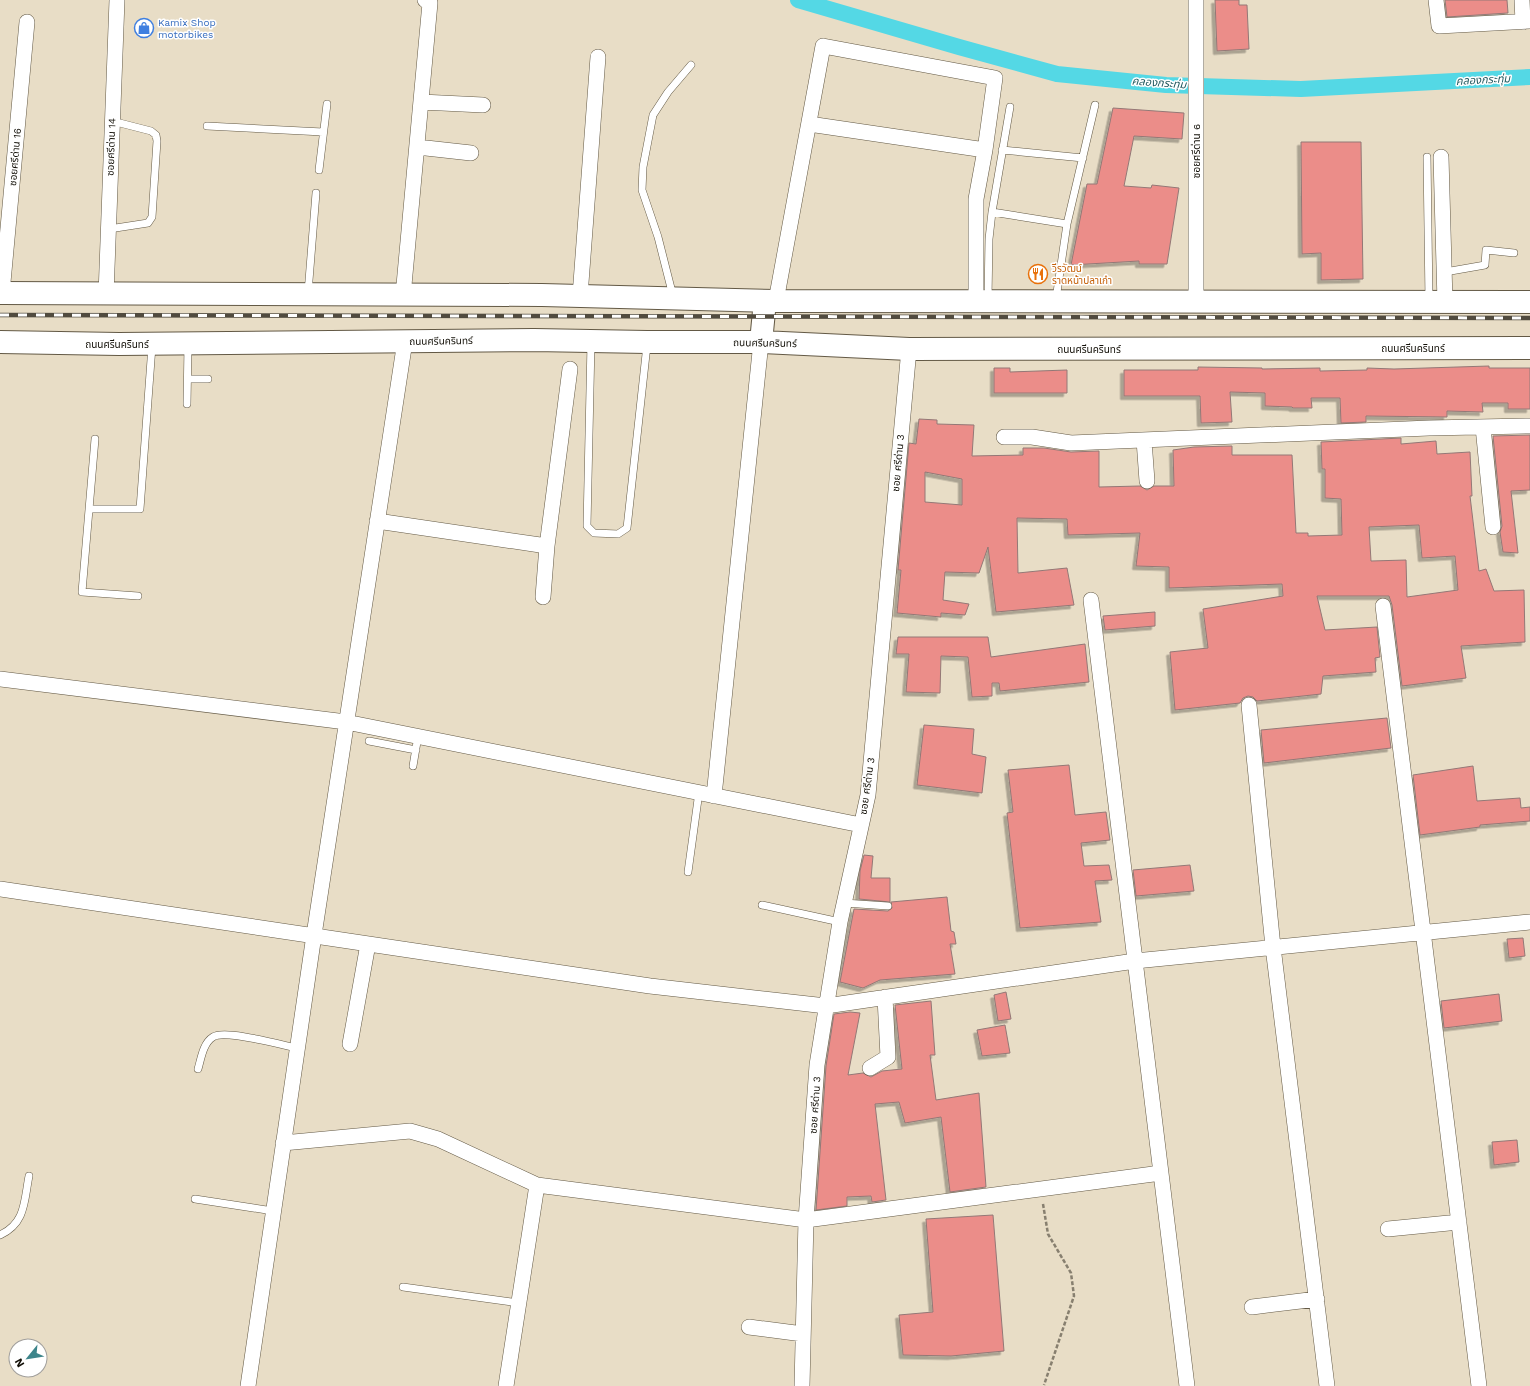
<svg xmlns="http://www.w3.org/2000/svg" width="1530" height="1386" font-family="'Work Sans','Noto Sans Thai',sans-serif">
<defs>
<filter id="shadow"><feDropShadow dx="-3.5" dy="3.5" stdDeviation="0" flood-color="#0004"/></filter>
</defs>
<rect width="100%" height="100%" fill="#e8ddc6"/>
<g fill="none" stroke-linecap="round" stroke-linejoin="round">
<!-- canal -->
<path stroke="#54d8e5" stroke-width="16" d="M798 0 959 47 1057 74 1166 85 1301 89 1530 77"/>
</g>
<!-- building -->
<path fill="#eb8d89" stroke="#937876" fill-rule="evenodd" filter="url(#shadow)" d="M1215 0H1239V5H1247L1249 49 1217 51Z
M1445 0H1507L1508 13 1447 17Z
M1113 108 1184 113 1182 139 1134 136 1124 186 1151 188 1152 185 1179 188 1167 264H1139V261L1071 265 1087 184H1097Z
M1301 142H1361L1363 279 1321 280V253L1302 254Z
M1489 366V368H1530V409H1508V403H1482L1483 412 1447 411V417L1366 416V422L1341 423 1340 398H1311L1312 408H1293L1292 407 1265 406V393L1230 392 1232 422 1201 423 1200 396H1124V370H1198V367L1262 368V369L1320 368V371L1367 370V368L1394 369Z
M994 368H1010V372L1067 370V393H994Z
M919 419 937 420V424L974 425 972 456 1023 455V448H1044L1071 452 1099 451V487L1140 486 1147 490 1154 486H1174L1173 450 1194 447 1232 446V455H1292L1296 533H1308V536L1342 535 1341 499 1325 498V469H1322L1321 442 1401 438V444L1436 441 1437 454 1470 452 1472 496H1470L1479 571 1486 569 1494 591 1524 590 1525 642 1461 646 1466 678 1402 686 1392 605 1389 596H1317L1325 630 1377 627 1380 657 1375 658 1376 672 1323 676 1321 694 1257 701 1253 697 1248 696 1243 698 1240 703 1175 710 1170 652 1208 648 1203 609 1283 596 1282 584 1169 588V567L1136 566 1140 533 1068 535 1067 519 1017 518 1018 573 1067 568 1074 605 996 612 988 547 979 573 945 572 943 600 969 604 965 615 941 613V617L897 613 901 570H898L909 443 916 444ZM925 472 962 479V505L925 502ZM1419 525 1422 558 1455 556 1458 590 1407 597 1406 560 1371 561 1369 527Z
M1530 435V490L1511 491 1518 553 1503 552 1500 532 1502 526 1493 436Z
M1155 612V626L1105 630 1103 616Z
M898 637H988L991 657 1085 644 1089 682 1000 691 999 683H992V696L972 697 968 657 941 656 940 693 906 692 909 654H896Z
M1387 718 1391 748 1264 763 1261 730Z
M924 725 974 729 972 754 986 757 982 793 917 785Z
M1069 765 1075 815 1106 812 1110 840 1081 843 1084 866 1109 865 1112 880 1095 881 1101 922 1020 928 1007 813 1013 812 1008 770Z
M1473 766 1477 801 1520 798 1521 808 1530 807V821L1480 825V827L1420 835 1413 775Z
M864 855 873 856 871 878H890V902L859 899 860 871Z
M1190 865 1194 891 1136 896 1133 870Z
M947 897 951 931 954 932 956 944H950L955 974 880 980 863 988 840 982 854 909 888 911 892 908 891 902Z
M1523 938 1525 956 1509 958 1507 939Z
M1006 992 1011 1019 998 1021 994 995Z
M1499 994 1502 1021 1444 1028 1441 1001Z
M931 1001 935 1055H930L936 1100 979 1093 986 1187 950 1192 941 1117 905 1123 899 1102 875 1104 886 1200 872 1202 871 1196 847 1197V1206L816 1210 826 1066 834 1014 850 1012 860 1013 848 1075 863 1073 871 1077 882 1071 902 1069 895 1005Z
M1005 1025 1010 1053 982 1056 977 1030Z
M1517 1140 1519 1162 1494 1165 1492 1142Z
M993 1215 1004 1351 951 1356 903 1355 899 1315 933 1312 926 1219Z"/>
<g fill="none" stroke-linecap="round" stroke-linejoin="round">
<!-- lane casing -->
<g stroke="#635945" stroke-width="8">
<path id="lane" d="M207 126 323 132
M1002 150 1083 158
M1427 157 1429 300
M319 170 327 104
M992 212 1067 224
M109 229 148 223 152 217 157 141 156 135 151 131 112 121
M1445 272 1485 265 1486 250 1514 253
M308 293 316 193
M673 296 658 237 642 190 643 167 653 115 668 92 691 65
M988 299 989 239 992 212 1010 107
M1056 299 1067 224 1095 105
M591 343 587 526 594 533 618 534 627 528 647 345
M188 379H208
M187 404 188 346
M95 439 82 592 138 596
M89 509H140L152 346
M369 741 416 750
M413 766 418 736
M688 872 699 792
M844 903 888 906
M762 905 840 922
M198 1069C201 1059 203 1043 213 1037 224 1029 282 1045 297 1048
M195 1199 273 1211
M0 1235C26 1223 24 1201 29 1176
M403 1287 519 1303"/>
</g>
<!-- street casing -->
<g stroke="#635945" stroke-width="16">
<path id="street" d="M1196 0V302
M1436 0 1439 26 1530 21
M1522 0 1523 22
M421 102 483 105
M809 124 985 150 976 199V301
M417 147 471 153
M1441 157 1445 302
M2 293 27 22
M106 295 117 0
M403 296 430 3 425 0
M580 296 598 57
M776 301 823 46 995 78 985 150
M1483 427 1493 527
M1004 437H1032L1071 443 1429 428 1530 426
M1144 440 1147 481
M377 521 547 546
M543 597 547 546 570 369
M1091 600 1187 1386
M1383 606 1479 1386
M0 679 346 722 861 825
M1249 705 1273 947 1327 1386
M714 796 761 342
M0 889 650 986 826 1006 1135 961 1530 922
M350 1044 368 944
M870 1068 888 1057 885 997
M283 1143 410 1131 438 1139 537 1185 806 1220 1161 1173
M1388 1229 1459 1222
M1252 1307 1317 1299
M749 1327 803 1334
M248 1386 314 935 405 341
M506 1386 537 1185
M802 1386 806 1220 817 1065 840 922 868 795 909 349"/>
</g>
<!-- primary casing -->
<g stroke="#635945" stroke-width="24">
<path id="primary" d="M0 293 542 295 776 301 1530 302
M0 342 119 344 534 340 647 342H761L909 349 1530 348
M761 342 765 301"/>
</g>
<!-- path -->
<path stroke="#877f6f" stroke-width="2.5" stroke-dasharray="4 2" stroke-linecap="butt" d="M1043 1204 1048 1234 1071 1273 1074 1296 1044 1385"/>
<!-- lane -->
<use href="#lane" stroke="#fff" stroke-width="7"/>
<!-- street -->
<use href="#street" stroke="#fff" stroke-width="15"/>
<!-- primary -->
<use href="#primary" stroke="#fff" stroke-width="22"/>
<!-- rail casing -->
<g stroke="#514b3f" stroke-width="4.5">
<path id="rail" d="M0 315 1530 318"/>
</g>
<!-- rail -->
<use href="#rail" stroke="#fff" stroke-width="3" stroke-dasharray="9" stroke-linecap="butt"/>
</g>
<!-- icons -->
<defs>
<g id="shop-ring" transform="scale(1)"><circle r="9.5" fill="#fff" stroke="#3f7fe0" stroke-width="1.5"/><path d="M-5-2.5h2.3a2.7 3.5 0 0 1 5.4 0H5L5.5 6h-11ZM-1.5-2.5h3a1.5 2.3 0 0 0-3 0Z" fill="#3f7fe0"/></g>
<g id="restaurant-ring" transform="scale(1)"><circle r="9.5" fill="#fff" stroke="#e8710a" stroke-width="1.5"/><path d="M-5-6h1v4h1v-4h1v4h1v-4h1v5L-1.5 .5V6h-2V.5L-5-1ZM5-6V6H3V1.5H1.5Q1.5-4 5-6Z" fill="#e8710a"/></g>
</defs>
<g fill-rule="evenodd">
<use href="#shop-ring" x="144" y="28"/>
<use href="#restaurant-ring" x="1038" y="274"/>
</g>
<g text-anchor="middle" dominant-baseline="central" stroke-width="3" stroke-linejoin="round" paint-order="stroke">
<!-- shop labels -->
<g font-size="10" fill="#366cbe" stroke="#fff" text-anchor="start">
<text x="158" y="22">Kamix Shop<tspan x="158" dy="12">motorbikes</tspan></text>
</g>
<!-- street labels -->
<g font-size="10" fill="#131008" stroke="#fff">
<text transform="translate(111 147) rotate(-88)">ซอยศรีด่าน 14</text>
<text transform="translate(1196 151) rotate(-90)">ซอยศรีด่าน 6</text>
<text transform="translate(15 157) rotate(-85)">ซอยศรีด่าน 16</text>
<text transform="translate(441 341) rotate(-1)">ถนนศรีนครินทร์</text>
<text transform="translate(765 343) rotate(1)">ถนนศรีนครินทร์</text>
<text x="117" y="344">ถนนศรีนครินทร์</text>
<text x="1413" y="348">ถนนศรีนครินทร์</text>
<text x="1089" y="349">ถนนศรีนครินทร์</text>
<text transform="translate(898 463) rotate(-85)">ซอย ศรีด่าน 3</text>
<text transform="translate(867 786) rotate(-82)">ซอย ศรีด่าน 3</text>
<text transform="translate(815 1105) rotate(-86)">ซอย ศรีด่าน 3</text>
</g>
<!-- food labels -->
<g font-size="10" fill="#c56008" stroke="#fff" text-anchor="start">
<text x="1052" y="268">วีรวัฒน์<tspan x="1052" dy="12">ราดหน้าปลาเก๋า</tspan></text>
</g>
<!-- water labels -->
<g font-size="11" font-style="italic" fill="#235a60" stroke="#fff">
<text transform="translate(1483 80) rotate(-3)">คลองกระทุ่ม</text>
<text transform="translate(1159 83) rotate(4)">คลองกระทุ่ม</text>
</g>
</g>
<!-- north arrow -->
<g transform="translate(28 1358) rotate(240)"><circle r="19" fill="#ffffff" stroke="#a19f9c"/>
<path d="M0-3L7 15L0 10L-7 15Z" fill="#3d858b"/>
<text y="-6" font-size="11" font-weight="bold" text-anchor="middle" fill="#131008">N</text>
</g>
</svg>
